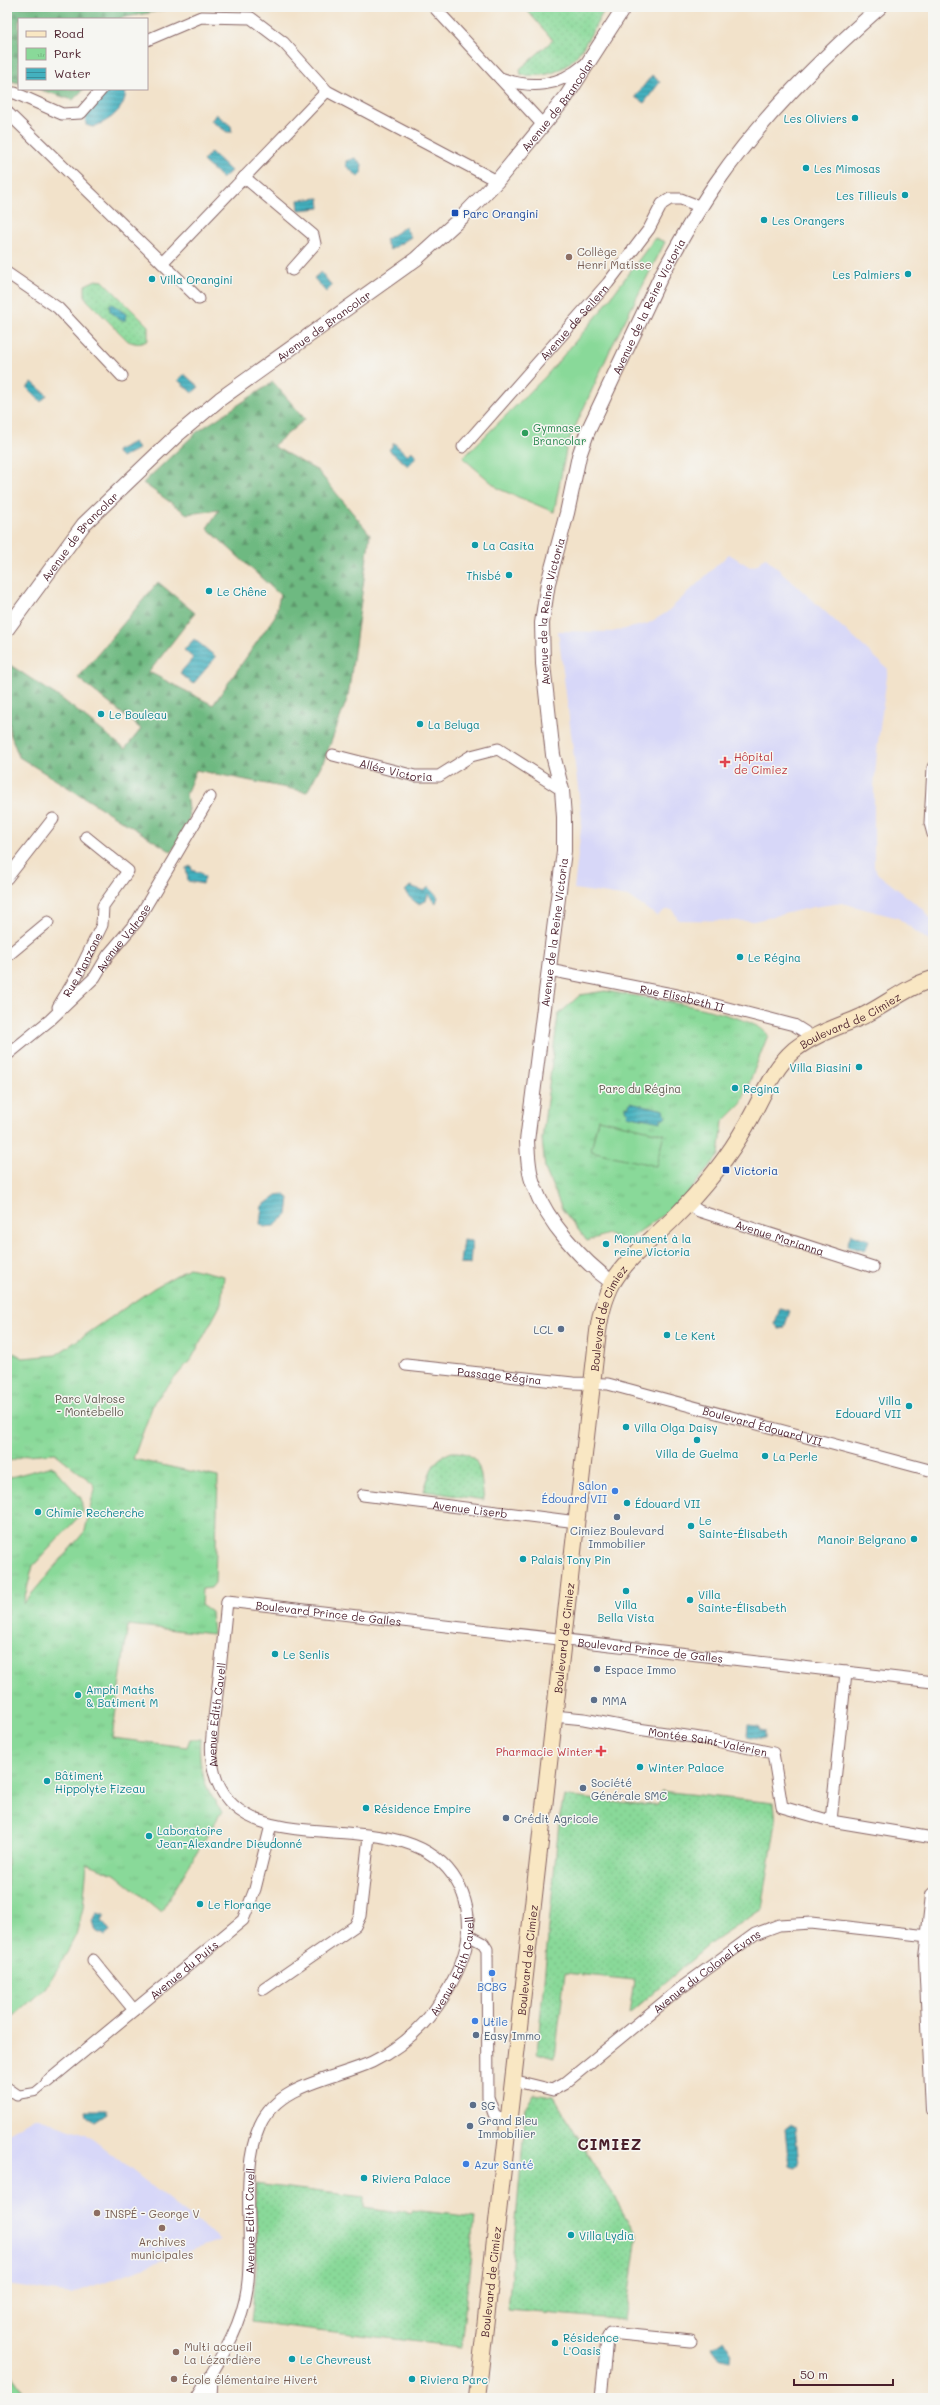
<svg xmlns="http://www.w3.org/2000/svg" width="940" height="2405" font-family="Mali,sans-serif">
<defs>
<pattern id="grass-dots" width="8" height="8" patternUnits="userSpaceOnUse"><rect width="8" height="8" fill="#89d999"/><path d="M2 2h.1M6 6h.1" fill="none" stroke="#78ba84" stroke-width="1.8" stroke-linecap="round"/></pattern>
<pattern id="forest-firs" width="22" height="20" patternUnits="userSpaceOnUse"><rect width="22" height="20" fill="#6eb981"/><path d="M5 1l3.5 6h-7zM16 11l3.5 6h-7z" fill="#5c966a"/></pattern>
<pattern id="park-tufts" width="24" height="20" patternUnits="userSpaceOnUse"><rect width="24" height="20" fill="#89d999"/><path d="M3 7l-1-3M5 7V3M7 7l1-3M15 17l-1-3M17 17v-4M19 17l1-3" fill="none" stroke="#78ba84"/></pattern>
<pattern id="water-rules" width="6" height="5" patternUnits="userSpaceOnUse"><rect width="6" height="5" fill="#43b1bf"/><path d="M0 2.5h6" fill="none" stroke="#3a8f9b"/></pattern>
</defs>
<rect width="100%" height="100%" fill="#f6f6f2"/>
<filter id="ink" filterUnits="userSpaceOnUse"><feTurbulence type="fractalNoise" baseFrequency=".025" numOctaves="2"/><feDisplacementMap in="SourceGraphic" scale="8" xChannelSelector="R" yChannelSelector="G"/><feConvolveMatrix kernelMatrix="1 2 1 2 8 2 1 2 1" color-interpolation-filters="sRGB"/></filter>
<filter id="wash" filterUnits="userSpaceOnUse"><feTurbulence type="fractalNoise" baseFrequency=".012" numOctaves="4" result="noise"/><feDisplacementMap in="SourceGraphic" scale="16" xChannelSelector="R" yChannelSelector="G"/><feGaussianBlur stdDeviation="0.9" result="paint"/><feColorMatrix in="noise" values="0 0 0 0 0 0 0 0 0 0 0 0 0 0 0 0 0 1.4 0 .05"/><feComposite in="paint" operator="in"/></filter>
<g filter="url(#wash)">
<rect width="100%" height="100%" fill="#f2e2ca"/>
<!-- built -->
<path fill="#d7d7f8" d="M729 554 750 567 757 565 765 557 888 669 878 742 874 786V867L878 874 924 910 933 922V944L898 918 842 903 813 907 754 921 678 920 673 910H665L657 916 629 897 574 889 582 820 558 631 612 632 647 624 666 613Z
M36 2117 86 2134 220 2240 71 2294 7 2285V2134Z"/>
<!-- grass -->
<path fill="url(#grass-dots)" stroke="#6a7c62" d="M524 7H606C583 46 574 81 521 75L520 69 553 40Z
M96 280 103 281 148 326V340C141 345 136 344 128 341L87 300 85 295V285Z
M452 1452C484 1451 480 1476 484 1500L424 1491C430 1472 432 1459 452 1452Z
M661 1791 774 1803 776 1822 762 1909 711 1943 629 2014 634 1980 565 1973 555 2058 537 2053 559 1821 564 1796 637 1805 659 1804Z
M534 2094 554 2097 637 2236 625 2320 508 2310 526 2107Z
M255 2184 364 2197V2208L392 2212 402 2210 410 2213 412 2210 475 2217 461 2347 251 2322 257 2263Z"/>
<!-- forest -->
<path fill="url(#forest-firs)" stroke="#5c6c56" d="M7 7H180L116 19H19V83L7 80Z
M38 89H84L73 100Z
M273 382 305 419 273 446 318 471 370 534 348 697 325 758 307 792 196 770 186 794 189 818 172 852 19 757 10 733 7 663 62 699 125 749 141 729 78 678 158 582 195 613 149 672 213 705 275 616 280 595 207 528 219 510 187 514 143 483 197 432Z"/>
<!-- park -->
<path fill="url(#park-tufts)" stroke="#6a7c62" d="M605 991C635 996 753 1012 768 1035L741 1104 723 1122 719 1155 681 1202 622 1244 608 1234 587 1241 562 1209 545 1169 542 1139 558 1015 580 995Z
M189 1268 224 1276 221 1304 192 1358 154 1402 133 1459 218 1477 215 1583 211 1588 202 1589 201 1605 211 1612 213 1634 128 1625 112 1738 187 1747 190 1739H200C198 1767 204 1789 222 1811L161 1912 116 1875 87 1863 83 1908 76 1935 60 1965 45 1988 14 2016 7 2010V1478L52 1466 81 1498 83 1512 33 1566 23 1604 85 1531 95 1485 55 1453 26 1455 7 1462V1349L23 1358 56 1355 154 1288Z"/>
<!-- pitch -->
<path fill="#89d999" stroke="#6a7c62" d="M655 238 665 242 611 348 567 445 554 512 499 489 463 458 545 377 597 316Z
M598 1119 664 1134 656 1166 591 1151Z
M7 2367 27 2397 26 2398H7Z"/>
<!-- water -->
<path fill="url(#water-rules)" stroke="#466875" d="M652 75 660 82 644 103 635 97Z
M108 89H126C126 110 109 121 93 127L86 125 85 116Z
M216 114 231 126 232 132H227L211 121Z
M211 152 231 171 222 179C217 171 209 168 203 161Z
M355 158 362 164 361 174 358 177 346 166V161Z
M319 198 320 208 299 210 298 200Z
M405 227 411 237 390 250 385 240Z
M321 272 332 286 326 292 314 278Z
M112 304 126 314V320H120L110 311 109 305Z
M184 374 199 387 192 393 178 380Z
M32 382 47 395 41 402 27 388Z
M134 442 138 449 121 458 116 451Z
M394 443 407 455 411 451 417 456 408 466 389 450Z
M194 639 216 657 193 684 180 673 193 658 184 650Z
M191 866 192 870 201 873 205 877 203 884 188 881 186 868Z
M410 886 424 891 429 887 438 897 436 903 428 894 426 901 418 904 408 896 405 891Z
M630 1102 664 1110 666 1117 661 1119V1122L627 1115 628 1111 625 1110V1107L629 1106Z
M283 1194 289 1198 287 1215 274 1226 264 1227 260 1224 262 1206 277 1195Z
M851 1234 869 1240 865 1251 847 1246Z
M463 1240 472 1241 470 1264 460 1263Z
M780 1308 790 1311 784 1328 779 1329 775 1324Z
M748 1725 758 1726 760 1730 765 1731V1739L747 1736Z
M97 1913 105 1915 102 1920 110 1931 106 1936 96 1931 93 1921Z
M86 2110H107V2114L95 2122 87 2116Z
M790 2125 795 2128 799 2164 796 2168 789 2166 785 2129Z
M723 2339 731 2352 730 2361 720 2359 711 2347Z"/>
</g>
<g filter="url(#ink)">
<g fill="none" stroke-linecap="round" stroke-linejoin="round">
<!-- pedestrian casing -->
<g stroke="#856363" stroke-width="10">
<path id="pedestrian" d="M17 2095 35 2092 47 2082"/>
</g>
<!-- minor casing -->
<g stroke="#856363" stroke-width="13">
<g id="minor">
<path d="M434 7 543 125"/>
<path d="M147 40 201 17 251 18 284 43 327 91 497 181"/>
<path d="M500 78C532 89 558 87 584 65"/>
<path d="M7 93H15L62 114 81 113 102 89"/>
<path d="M7 112 199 299"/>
<path d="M244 177 313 235 315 244 292 270"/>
<path d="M162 263 327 91"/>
<path d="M7 273 58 308 122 376"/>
<path id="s1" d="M463 447 608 283 649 229 662 204 670 199H681L701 207"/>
<path id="s2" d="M333 755 415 776H439L471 756 498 749 562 790"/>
<path d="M933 767 930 823 933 834"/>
<path d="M7 878 53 819"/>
<path d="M7 956 48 922"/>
<path id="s3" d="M549 970 677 995 794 1025 805 1032 809 1039"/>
<path id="s4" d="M58 1007 78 974 102 925 103 906 128 871 86 837"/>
<path id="s5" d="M7 1055 50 1020 95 977 108 955 137 921 210 797"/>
<path id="s6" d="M688 1204 699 1211 873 1267"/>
<path id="s7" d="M406 1365 573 1383 608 1384 933 1471"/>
<path id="s8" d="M363 1495 577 1522"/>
<path id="s9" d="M554 1716 584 1719 631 1728 707 1739 773 1753 782 1807 831 1821 933 1838"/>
<path d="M831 1821 846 1672"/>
<path d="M468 1935 483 1943 487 1949 488 2097 494 2114 507 2125"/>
<path d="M93 1960 134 2010"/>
<path d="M264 1989 355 1926 360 1916 369 1836"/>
<path id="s10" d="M512 2080 553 2090 564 2084 681 1988 755 1934 779 1925 811 1923 928 1936"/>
<path id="s11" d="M47 2082 243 1920 255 1889 271 1825"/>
<path d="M7 2088 17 2095"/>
<path id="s12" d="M197 2398C218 2362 241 2331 247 2289 255 2240 239 2172 260 2125 279 2083 335 2079 372 2062 403 2047 426 2025 444 1996 455 1978 466 1956 468 1935 470 1917 466 1897 457 1882 408 1795 251 1869 217 1781 206 1754 214 1722 217 1694 221 1663 224 1632 227 1601L933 1682"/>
<path d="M211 2398 212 2376"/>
<path d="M601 2398 607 2339 610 2333 691 2341"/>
</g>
</g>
<!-- tertiary casing -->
<g stroke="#856363" stroke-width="16">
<g id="tertiary">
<path id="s13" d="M7 629 84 524 176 436 220 399 416 259 462 217 497 181 566 97 624 7"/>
<path id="s14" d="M613 1283C582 1261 547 1222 534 1186 528 1172 528 1156 527 1141L564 851V817L562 790 553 755 543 664 542 623 548 583 567 513 579 456 587 433 661 276C679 244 696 211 717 182 763 116 820 60 880 7"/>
<path d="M933 1895 926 1958 933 2110"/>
</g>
</g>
<!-- secondary casing -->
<g stroke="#856363" stroke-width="18">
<g id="secondary">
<path id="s15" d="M477 2398 597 1340C599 1320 603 1300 613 1282 628 1257 653 1239 673 1219 701 1191 728 1158 747 1124 762 1099 771 1070 794 1050 814 1034 838 1027 861 1017 886 1005 906 987 933 979"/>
</g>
</g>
<!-- pedestrian -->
<use href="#pedestrian" stroke="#fff" stroke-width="8"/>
<!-- minor -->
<use href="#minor" stroke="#fff" stroke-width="11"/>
<!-- tertiary -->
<use href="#tertiary" stroke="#fff" stroke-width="14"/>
<!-- secondary -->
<use href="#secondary" stroke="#f9e7c3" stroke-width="16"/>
</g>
</g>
<!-- markers -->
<g fill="#0f9aa8" stroke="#f6f6f2" stroke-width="1.5">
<circle cx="855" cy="118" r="4"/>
<circle cx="806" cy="168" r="4"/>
<circle cx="905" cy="195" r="4"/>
<circle cx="764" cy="220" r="4"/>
<circle cx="908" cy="274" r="4"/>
<circle cx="152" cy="279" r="4"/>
<circle cx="475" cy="545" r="4"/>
<circle cx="509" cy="575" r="4"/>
<circle cx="209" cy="591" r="4"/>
<circle cx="101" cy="714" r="4"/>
<circle cx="420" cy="724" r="4"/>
<circle cx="740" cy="957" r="4"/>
<circle cx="859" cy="1067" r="4"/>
<circle cx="735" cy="1088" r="4"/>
<circle cx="606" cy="1244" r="4"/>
<circle cx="667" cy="1335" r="4"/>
<circle cx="909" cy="1406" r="4"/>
<circle cx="626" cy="1427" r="4"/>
<circle cx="697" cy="1440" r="4"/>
<circle cx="765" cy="1456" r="4"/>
<circle cx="627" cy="1503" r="4"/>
<circle cx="38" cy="1512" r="4"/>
<circle cx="691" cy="1526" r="4"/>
<circle cx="914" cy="1539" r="4"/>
<circle cx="523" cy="1559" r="4"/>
<circle cx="626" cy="1591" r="4"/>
<circle cx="690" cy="1600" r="4"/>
<circle cx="275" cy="1654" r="4"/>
<circle cx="78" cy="1695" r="4"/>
<circle cx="640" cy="1767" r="4"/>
<circle cx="47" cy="1781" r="4"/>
<circle cx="366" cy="1808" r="4"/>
<circle cx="149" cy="1836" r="4"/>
<circle cx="200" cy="1904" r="4"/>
<circle cx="364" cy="2178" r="4"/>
<circle cx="571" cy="2235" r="4"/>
<circle cx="555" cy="2343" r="4"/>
<circle cx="292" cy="2359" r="4"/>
<circle cx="412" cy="2379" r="4"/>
</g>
<g fill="#1a4fb4" stroke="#f6f6f2" stroke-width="1.5">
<rect x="451" y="209" width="8" height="8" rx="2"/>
<rect x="722" y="1166" width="8" height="8" rx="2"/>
</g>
<g fill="#8d6e63" stroke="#f6f6f2" stroke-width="1.5">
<circle cx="569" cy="257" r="4"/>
<circle cx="97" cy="2213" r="4"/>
<circle cx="162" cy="2228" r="4"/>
<circle cx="176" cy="2352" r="4"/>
<circle cx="174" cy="2379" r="4"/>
</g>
<circle fill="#2e9e5b" stroke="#f6f6f2" stroke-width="1.5" cx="525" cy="433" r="4"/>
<g fill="#e0444e" stroke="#f6f6f2" stroke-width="1.5">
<path d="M723 756h4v4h4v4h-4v4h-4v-4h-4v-4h4z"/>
<path d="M599 1745h4v4h4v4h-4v4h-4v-4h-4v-4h4z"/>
</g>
<g fill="#5c6f8a" stroke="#f6f6f2" stroke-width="1.5">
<circle cx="561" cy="1329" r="4"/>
<circle cx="617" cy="1517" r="4"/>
<circle cx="597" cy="1669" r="4"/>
<circle cx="594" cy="1700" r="4"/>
<circle cx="583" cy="1788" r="4"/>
<circle cx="506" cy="1818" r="4"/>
<circle cx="476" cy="2035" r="4"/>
<circle cx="473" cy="2105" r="4"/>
<circle cx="470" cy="2126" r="4"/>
</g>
<g fill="#3f7fe0" stroke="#f6f6f2" stroke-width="1.5">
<circle cx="615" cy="1491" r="4"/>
<circle cx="492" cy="1973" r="4"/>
<circle cx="475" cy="2021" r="4"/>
<circle cx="466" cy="2164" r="4"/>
</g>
<g text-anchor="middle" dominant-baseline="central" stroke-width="3" stroke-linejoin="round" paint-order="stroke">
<!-- street labels -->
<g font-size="11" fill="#4a1f2b" stroke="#f6f6f2">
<text stroke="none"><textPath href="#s13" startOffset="766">Avenue de Brancolar</textPath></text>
<text stroke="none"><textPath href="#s14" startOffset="1031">Avenue de la Reine Victoria</textPath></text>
<text stroke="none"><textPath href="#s1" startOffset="167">Avenue de Seilern</textPath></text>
<text stroke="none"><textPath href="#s13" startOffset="442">Avenue de Brancolar</textPath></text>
<text stroke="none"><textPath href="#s13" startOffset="118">Avenue de Brancolar</textPath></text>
<text stroke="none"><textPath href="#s14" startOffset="707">Avenue de la Reine Victoria</textPath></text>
<text stroke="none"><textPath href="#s2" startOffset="65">Allée Victoria</textPath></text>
<text stroke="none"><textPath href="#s14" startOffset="383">Avenue de la Reine Victoria</textPath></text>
<text stroke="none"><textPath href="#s5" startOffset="166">Avenue Valrose</textPath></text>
<text stroke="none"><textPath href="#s4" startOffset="49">Rue Manzone</textPath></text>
<text stroke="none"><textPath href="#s3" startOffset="136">Rue Elisabeth II</textPath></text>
<text stroke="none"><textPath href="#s15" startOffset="1485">Boulevard de Cimiez</textPath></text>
<text stroke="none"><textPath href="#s6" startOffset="98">Avenue Marianna</textPath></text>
<text stroke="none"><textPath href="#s15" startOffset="1089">Boulevard de Cimiez</textPath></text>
<text stroke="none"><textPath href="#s7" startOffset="94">Passage Régina</textPath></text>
<text stroke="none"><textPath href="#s7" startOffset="363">Boulevard Édouard VII</textPath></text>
<text stroke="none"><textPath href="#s8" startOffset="108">Avenue Liserb</textPath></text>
<text stroke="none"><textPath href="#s12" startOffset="1197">Boulevard Prince de Galles</textPath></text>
<text stroke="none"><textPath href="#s15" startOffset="765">Boulevard de Cimiez</textPath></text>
<text stroke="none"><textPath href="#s12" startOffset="1521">Boulevard Prince de Galles</textPath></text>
<text stroke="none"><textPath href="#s12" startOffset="980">Avenue Edith Cavell</textPath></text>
<text stroke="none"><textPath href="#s9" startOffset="156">Montée Saint-Valérien</textPath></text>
<text stroke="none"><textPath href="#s15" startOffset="441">Boulevard de Cimiez</textPath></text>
<text stroke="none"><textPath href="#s12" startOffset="549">Avenue Edith Cavell</textPath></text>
<text stroke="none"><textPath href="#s11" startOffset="177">Avenue du Puits</textPath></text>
<text stroke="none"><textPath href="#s10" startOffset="237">Avenue du Colonel Evans</textPath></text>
<text stroke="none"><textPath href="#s12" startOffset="189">Avenue Edith Cavell</textPath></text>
<text stroke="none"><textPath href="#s15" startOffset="117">Boulevard de Cimiez</textPath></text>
</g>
<!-- culture labels -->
<g font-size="11" fill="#0d838f" stroke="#f6f6f2" text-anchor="start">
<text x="847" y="118" text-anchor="end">Les Oliviers</text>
<text x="814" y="168">Les Mimosas</text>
<text x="897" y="195" text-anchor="end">Les Tillieuls</text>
<text x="772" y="220">Les Orangers</text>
<text x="900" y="274" text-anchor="end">Les Palmiers</text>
<text x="160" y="279">Villa Orangini</text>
<text x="483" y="545">La Casita</text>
<text x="501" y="575" text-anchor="end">Thisbé</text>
<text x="217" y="591">Le Chêne</text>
<text x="109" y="714">Le Bouleau</text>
<text x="428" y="724">La Beluga</text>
<text x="748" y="957">Le Régina</text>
<text x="851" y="1067" text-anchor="end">Villa Biasini</text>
<text x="743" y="1088">Regina</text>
<text x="614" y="1238">Monument à la<tspan x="614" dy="13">reine Victoria</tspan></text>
<text x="675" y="1335">Le Kent</text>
<text x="901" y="1400" text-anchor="end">Villa<tspan x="901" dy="13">Edouard VII</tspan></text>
<text x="634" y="1427">Villa Olga Daisy</text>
<text x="697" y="1453" text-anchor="middle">Villa de Guelma</text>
<text x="773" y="1456">La Perle</text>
<text x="635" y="1503">Édouard VII</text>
<text x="46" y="1512">Chimie Recherche</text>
<text x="699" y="1520">Le<tspan x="699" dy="13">Sainte-Élisabeth</tspan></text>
<text x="906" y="1539" text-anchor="end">Manoir Belgrano</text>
<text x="531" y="1559">Palais Tony Pin</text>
<text x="698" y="1594">Villa<tspan x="698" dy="13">Sainte-Élisabeth</tspan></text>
<text x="626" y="1604" text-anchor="middle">Villa<tspan x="626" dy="13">Bella Vista</tspan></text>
<text x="283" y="1654">Le Senlis</text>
<text x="86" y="1689">Amphi Maths<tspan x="86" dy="13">&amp; Batiment M</tspan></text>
<text x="648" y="1767">Winter Palace</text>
<text x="55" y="1775">Bâtiment<tspan x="55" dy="13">Hippolyte Fizeau</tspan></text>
<text x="374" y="1808">Résidence Empire</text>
<text x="157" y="1830">Laboratoire<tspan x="157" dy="13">Jean-Alexandre Dieudonné</tspan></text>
<text x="208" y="1904">Le Florange</text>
<text x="372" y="2178">Riviera Palace</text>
<text x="579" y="2235">Villa Lydia</text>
<text x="563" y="2337">Résidence<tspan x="563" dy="13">L'Oasis</tspan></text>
<text x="300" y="2359">Le Chevreust</text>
<text x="420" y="2379">Riviera Parc</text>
</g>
<!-- transit labels -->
<g font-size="11" fill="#164399" stroke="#f6f6f2" text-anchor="start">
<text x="463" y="213">Parc Orangini</text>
<text x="734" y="1170">Victoria</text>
</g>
<!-- education labels -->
<g font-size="11" fill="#785e54" stroke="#f6f6f2" text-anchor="start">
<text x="577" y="251">Collège<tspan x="577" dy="13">Henri Matisse</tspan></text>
<text x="105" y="2213">INSPÉ - George V</text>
<text x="162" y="2241" text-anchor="middle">Archives<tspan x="162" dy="13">municipales</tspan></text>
<text x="184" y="2346">Multi accueil<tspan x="184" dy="13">La Lézardière</tspan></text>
<text x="182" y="2379">École élémentaire Hivert</text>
</g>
<!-- leisure labels -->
<g font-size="11" fill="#27864d" stroke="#f6f6f2" text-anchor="start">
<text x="533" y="427">Gymnase<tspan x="533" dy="13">Brancolar</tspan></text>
</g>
<!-- health labels -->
<g font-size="11" fill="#be3a42" stroke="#f6f6f2" text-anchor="start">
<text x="734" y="756">Hôpital<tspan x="734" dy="13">de Cimiez</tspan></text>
<text x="593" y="1751" text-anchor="end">Pharmacie Winter</text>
</g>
<!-- park labels -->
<g font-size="11" fill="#5d574c" stroke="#f6f6f2">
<text x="640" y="1088">Parc du Régina</text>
<text x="90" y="1398">Parc Valrose<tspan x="90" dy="13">- Montebello</tspan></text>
</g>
<!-- service labels -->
<g font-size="11" fill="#4e5e75" stroke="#f6f6f2" text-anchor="start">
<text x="553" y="1329" text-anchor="end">LCL</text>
<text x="617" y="1530" text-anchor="middle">Cimiez Boulevard<tspan x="617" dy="13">Immobilier</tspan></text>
<text x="605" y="1669">Espace Immo</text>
<text x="602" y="1700">MMA</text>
<text x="591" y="1782">Société<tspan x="591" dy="13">Générale SMC</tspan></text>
<text x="514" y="1818">Crédit Agricole</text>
<text x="484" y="2035">Easy Immo</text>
<text x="481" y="2105">SG</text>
<text x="478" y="2120">Grand Bleu<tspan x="478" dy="13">Immobilier</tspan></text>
</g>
<!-- shop labels -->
<g font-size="11" fill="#366cbe" stroke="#f6f6f2" text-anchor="start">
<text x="607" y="1485" text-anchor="end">Salon<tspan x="607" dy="13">Édouard VII</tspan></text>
<text x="492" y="1986" text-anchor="middle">BCBG</text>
<text x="483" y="2021">Utile</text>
<text x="474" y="2164">Azur Santé</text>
</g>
<!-- district labels -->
<g font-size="15" font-weight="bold" letter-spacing="1" fill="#4a1f2b" stroke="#f6f6f2">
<text x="610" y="2144">CIMIEZ</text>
</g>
</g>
<!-- margin -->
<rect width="940" height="2405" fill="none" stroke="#f6f6f2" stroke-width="24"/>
<!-- legend -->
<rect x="18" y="18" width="130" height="72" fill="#f6f6f2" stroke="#b1a0a2"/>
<rect x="26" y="31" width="20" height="6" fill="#f9e7c3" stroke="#b1a0a2"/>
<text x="54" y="38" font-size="12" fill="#4a1f2b">Road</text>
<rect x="26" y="48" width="20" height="12" fill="url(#park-tufts)" stroke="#b1a0a2"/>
<text x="54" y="58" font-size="12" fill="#4a1f2b">Park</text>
<rect x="26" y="68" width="20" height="12" fill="url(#water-rules)" stroke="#b1a0a2"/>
<text x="54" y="78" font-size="12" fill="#4a1f2b">Water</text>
<!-- scale -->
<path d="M794 2379v6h99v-6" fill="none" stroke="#4a1f2b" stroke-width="2"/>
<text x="800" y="2379" font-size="12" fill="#4a1f2b" stroke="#f6f6f2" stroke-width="3" paint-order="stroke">50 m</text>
</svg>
